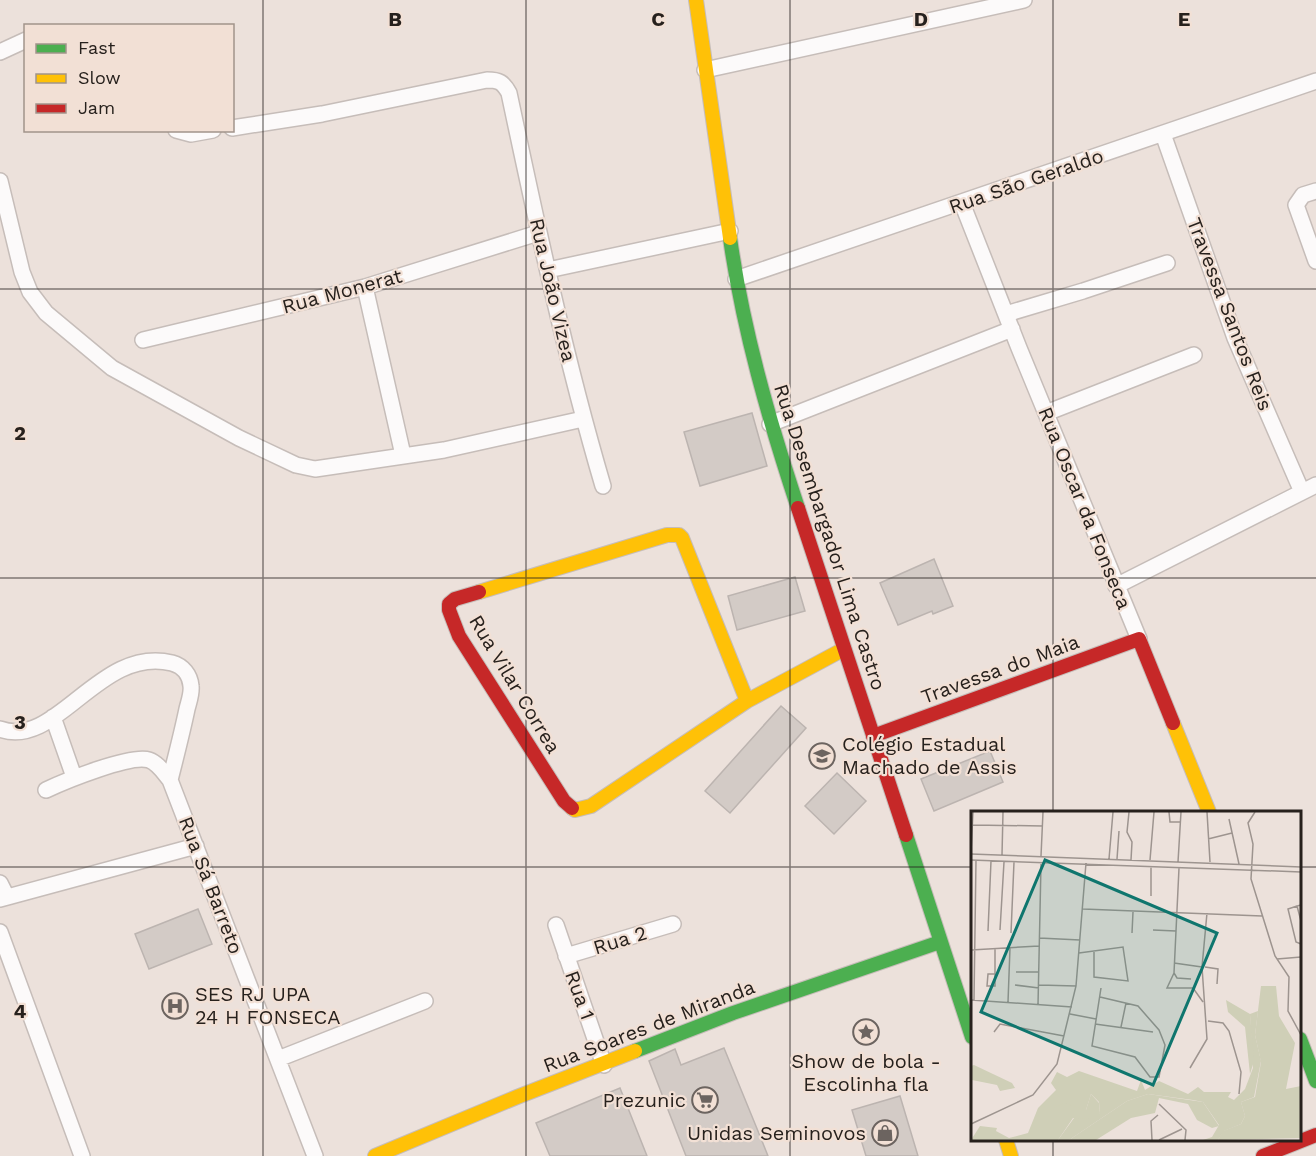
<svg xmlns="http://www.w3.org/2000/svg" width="1316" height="1156" font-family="'Work Sans',sans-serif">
<rect width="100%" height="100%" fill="#ece1db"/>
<!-- building -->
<path fill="#d3cbc6" stroke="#bcb4b0" stroke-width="1.5" d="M752 413 767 466 700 486 684 432Z
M934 559 953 606 933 614 932 611 898 625 880 583Z
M795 577 805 611 737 630 728 596Z
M781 706 806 728 730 813 705 791Z
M990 751 1003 782 934 811 921 779Z
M837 773 866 801 834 834 805 806Z
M198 909 212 944 149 969 135 934Z
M724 1048 760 1136 768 1156H686L649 1061 675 1049 681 1065Z
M620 1088 647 1156H550L536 1123Z
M900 1096 918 1156H866L852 1110Z"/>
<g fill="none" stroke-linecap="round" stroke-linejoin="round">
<!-- street casing -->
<g stroke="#c6bdb9" stroke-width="18">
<path id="street" d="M0 52 26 40
M705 70 1024 0
M232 128 322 114 487 80C499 80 503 82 509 93 537 225 565 357 603 486
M176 130 191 134 213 130
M1163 134 1235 338 1302 492
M0 181 22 272 30 292 46 313 112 368 239 438 296 465 315 469 444 450 583 419
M1316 191 1303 195 1296 205 1316 261
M962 203 1019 348 1139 639
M548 270 730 231
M736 279 1316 81
M365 287 403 455
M1006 314 1083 291 1167 263
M143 340 365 287 538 233
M1046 413 1194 355
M770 424 1012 329
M1116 586 1316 485
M53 717 74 777
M0 729C57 750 99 645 172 663 183 666 190 675 191 686 192 693 189 701 187 709 182 733 176 756 170 780
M46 790C65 781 131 754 149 760 158 763 164 773 170 780L315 1156
M0 883 7 897
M0 899 196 846
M556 925 604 1065
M0 932 82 1156
M566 956 673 924
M278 1059 425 1001"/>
</g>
<!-- fast casing -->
<g stroke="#c6bdb9" stroke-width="16">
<path id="fast" d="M730 238C743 330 769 420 798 508
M906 835 972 1037
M1300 1039 1316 1081
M635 1051 733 1013 940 942"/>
</g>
<!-- slow casing -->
<g stroke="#c6bdb9" stroke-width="16">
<path id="slow" d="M696 0 730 238
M479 592 667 535H679L682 538 747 701
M1173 723 1209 812
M572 808 575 810 591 806 747 701 844 649
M1006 1140 1011 1156
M375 1156 517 1097 635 1051"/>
</g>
<!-- jam casing -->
<g stroke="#c6bdb9" stroke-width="16">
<path id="jam" d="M798 508 906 835
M479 592 455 599 449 604V610L459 636 564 801 572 808
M873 736 1139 639 1173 723
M1263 1156 1316 1135"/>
</g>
<!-- street -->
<use href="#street" stroke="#fcfafa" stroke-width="15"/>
<!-- fast -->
<use href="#fast" stroke="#4caf50" stroke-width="14"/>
<!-- slow -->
<use href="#slow" stroke="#ffc107" stroke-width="14"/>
<!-- jam -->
<use href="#jam" stroke="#c62828" stroke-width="14"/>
</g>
<!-- grid -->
<path fill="none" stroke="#27211d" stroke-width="1.5" stroke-opacity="0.55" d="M263 0V1156M526 0V1156M790 0V1156M1053 0V812M0 289H1316M0 578H1316M0 867H972M1300 867H1316M1053 1140V1156"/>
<!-- icons -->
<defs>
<g id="school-ring" transform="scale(1.35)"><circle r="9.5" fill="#f2e0d5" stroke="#6c6460" stroke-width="1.5"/><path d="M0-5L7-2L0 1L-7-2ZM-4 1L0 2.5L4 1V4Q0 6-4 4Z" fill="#6c6460"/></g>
<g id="hospital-ring" transform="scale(1.35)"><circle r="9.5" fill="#f2e0d5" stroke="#6c6460" stroke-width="1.5"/><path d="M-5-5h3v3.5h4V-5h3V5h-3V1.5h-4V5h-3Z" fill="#6c6460"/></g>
<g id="sight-ring" transform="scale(1.35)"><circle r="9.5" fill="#f2e0d5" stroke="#6c6460" stroke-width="1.5"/><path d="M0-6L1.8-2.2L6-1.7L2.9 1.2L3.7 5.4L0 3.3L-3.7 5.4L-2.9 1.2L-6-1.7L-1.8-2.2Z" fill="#6c6460"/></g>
<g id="supermarket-ring" transform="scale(1.35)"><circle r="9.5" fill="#f2e0d5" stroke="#6c6460" stroke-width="1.5"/><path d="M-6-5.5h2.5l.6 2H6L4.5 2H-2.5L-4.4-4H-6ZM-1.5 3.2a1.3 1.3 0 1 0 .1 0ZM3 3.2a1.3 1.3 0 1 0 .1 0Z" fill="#6c6460"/></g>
<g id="shop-ring" transform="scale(1.35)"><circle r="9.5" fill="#f2e0d5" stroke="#6c6460" stroke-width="1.5"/><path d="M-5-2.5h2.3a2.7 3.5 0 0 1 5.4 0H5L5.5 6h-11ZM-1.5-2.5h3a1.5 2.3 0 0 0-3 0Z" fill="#6c6460"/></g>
</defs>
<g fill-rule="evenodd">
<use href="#school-ring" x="822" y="756"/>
<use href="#hospital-ring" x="175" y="1006"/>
<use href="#sight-ring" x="866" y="1032"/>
<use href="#supermarket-ring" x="705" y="1100"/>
<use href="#shop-ring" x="885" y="1133"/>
</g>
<g text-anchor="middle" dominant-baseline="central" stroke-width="4.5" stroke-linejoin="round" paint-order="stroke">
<!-- street labels -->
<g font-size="20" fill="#27211d" stroke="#f2e0d5">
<text transform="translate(1026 181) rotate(-19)">Rua São Geraldo</text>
<text transform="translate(553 290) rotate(77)">Rua João Vizea</text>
<text transform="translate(342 291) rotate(-15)">Rua Monerat</text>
<text transform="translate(1230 314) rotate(69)">Travessa Santos Reis</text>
<text transform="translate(1085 508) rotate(68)">Rua Oscar da Fonseca</text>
<text transform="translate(830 537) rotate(72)">Rua Desembargador Lima Castro</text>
<text transform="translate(1000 669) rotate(-20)">Travessa do Maia</text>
<text transform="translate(515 684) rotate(59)">Rua Vilar Correa</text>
<text transform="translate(211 885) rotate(69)">Rua Sá Barreto</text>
<text transform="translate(620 940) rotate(-17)">Rua 2</text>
<text transform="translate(580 995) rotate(70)">Rua 1</text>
<text transform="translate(649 1026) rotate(-21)">Rua Soares de Miranda</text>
</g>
<!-- poi labels -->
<g font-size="20" fill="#27211d" stroke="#f2e0d5" text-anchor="start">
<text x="842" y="744">Colégio Estadual<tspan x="842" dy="23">Machado de Assis</tspan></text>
<text x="195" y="994">SES RJ UPA<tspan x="195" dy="23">24 H FONSECA</tspan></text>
<text x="866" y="1061" text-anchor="middle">Show de bola -<tspan x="866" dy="23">Escolinha fla</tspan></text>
<text x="686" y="1100" text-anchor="end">Prezunic</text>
<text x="866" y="1133" text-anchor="end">Unidas Seminovos</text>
</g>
</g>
<!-- overview -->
<g transform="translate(971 811)">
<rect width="330" height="330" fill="#ece1db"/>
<path d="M287 200 284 224 290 250 283 286 270 291 274 305 270 313 253 320 247 329H232L241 326 248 314 232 291 222 289 177 283 156 290 98 329H87L103 307 129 302 128 291 120 283 115 299 67 297 85 279 80 272 86 261 96 266 108 260 166 280 170 269 174 279 188 270 217 283 227 276 233 281H260L257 286 263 289 274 278 282 257 279 203Z" fill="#cfcfb7"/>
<path d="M290 175H305L308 205 324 232 315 278 330 275V327L247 329 252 320 270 313 274 305 270 291 284 286 290 251 284 224ZM255 189 279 203 283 250 279 263 274 216 257 201ZM3 254 41 272 44 277 29 280 26 274 1 269 0 255ZM120 283 128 292 129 302 123 308 102 307 87 329H0L9 315 26 317 25 320 38 327 57 322 67 297H83L93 292 115 299ZM177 283 232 291 248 315 241 317 226 309 217 293 188 287 184 302 160 307 125 329H98L156 290Z" fill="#cfcfb7"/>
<path fill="none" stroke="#9d948f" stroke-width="1.5" d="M158 1 156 21 161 31 160 49M198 1 199 11H209M236 1 239 51M284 1 277 12 282 33 280 68 304 145 318 166 317 200 330 224M258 8 268 53M2 14 72 15M237 28 261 22M0 41 2 1M0 43 330 56M31 44 32 1M70 45 72 1M138 48 142 1M146 48 148 20M0 49 330 61M179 49 183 1M207 51 210 1M208 57 203 162 206 167 220 168M180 85V56M330 94 326 95 330 110M326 95 317 98 325 131 330 133M112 98 291 105M29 119 33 51M182 119 205 120M17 120 20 50M40 122 43 51M161 122 162 101M68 127 109 129M24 138V175H16L17 163H24M0 139 68 135M108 142 152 136 157 170 123 166V140M306 148 330 146M203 152 231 156M234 156 247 158 246 173M45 161H68M203 162 196 177H222L232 191M44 174 68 177M68 174 105 175M129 186 167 195 188 219 194 234 188 266H179L164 246 121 235 130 177M0 189 101 196M3 189 5 49M37 191 39 137M67 194 70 53M99 203 125 208M237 210 252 212 258 220 270 261 268 283M124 213 182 221M150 216 155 192M23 221 29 213 93 225M219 257 236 228 231 156 236 102M188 293 215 319 214 329M0 313 62 284 86 253 105 175 115 52M181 329 180 310 187 304M188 329 211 318"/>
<path fill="#0f766e" fill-opacity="0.15" stroke="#0f766e" stroke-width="3" d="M74 49 246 122 182 274 10 201Z"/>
<rect width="330" height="330" fill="none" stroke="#27211d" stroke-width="3"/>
</g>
<g font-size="20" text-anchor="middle" font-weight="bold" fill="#27211d" stroke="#f2e0d5" stroke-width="4.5" stroke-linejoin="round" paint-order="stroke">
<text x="395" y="26">B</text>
<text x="658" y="26">C</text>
<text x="921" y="26">D</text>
<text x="1184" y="26">E</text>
<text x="20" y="440">2</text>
<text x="20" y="729">3</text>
<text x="20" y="1018">4</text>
</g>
<!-- legend -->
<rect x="24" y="24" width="210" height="108" fill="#f2e0d5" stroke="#a1948b" stroke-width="1.5"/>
<rect x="36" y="44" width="30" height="9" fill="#4caf50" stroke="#a1948b" stroke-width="1.5"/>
<text x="78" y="54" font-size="18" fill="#27211d">Fast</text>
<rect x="36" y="74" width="30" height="9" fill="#ffc107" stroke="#a1948b" stroke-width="1.5"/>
<text x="78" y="84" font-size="18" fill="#27211d">Slow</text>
<rect x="36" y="104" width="30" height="9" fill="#c62828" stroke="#a1948b" stroke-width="1.5"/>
<text x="78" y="114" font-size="18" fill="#27211d">Jam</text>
</svg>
